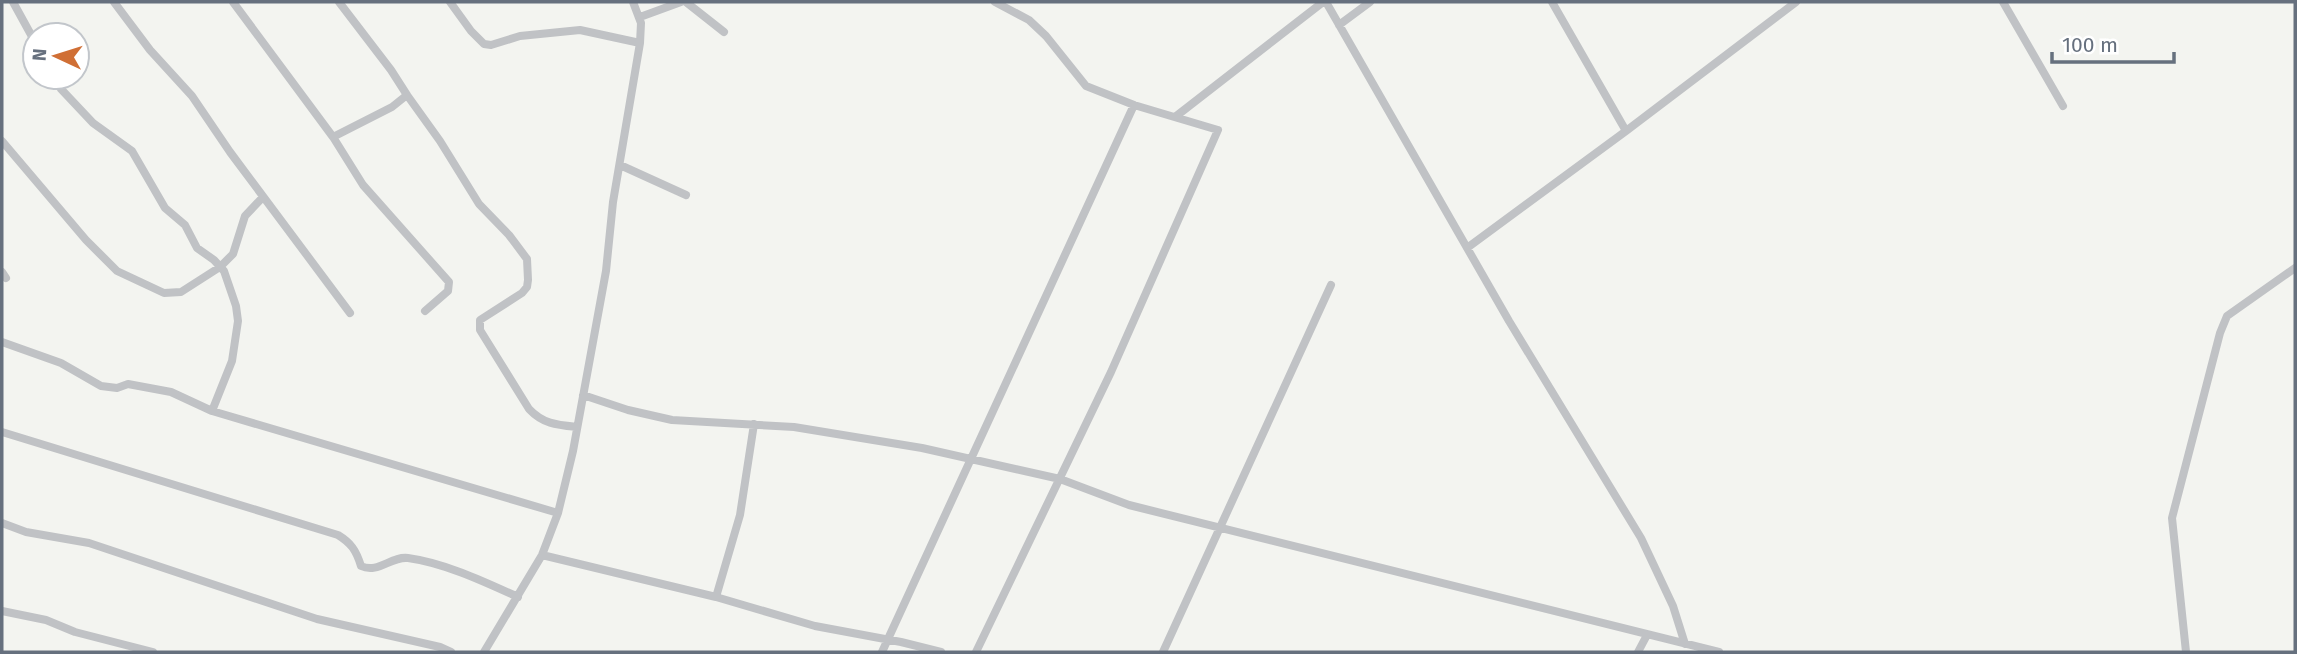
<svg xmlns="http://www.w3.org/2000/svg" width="2297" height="654" font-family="'Fira Sans',sans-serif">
<rect width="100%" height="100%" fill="#f3f4f0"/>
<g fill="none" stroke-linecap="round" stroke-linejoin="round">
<!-- minor -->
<path stroke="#c0c2c5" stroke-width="8" d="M13 2 35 42
M114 2 150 50 192 96 230 152 350 313
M233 2 333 137 363 185 449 282 448 291 425 311
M450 2 471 31 484 44 491 45 520 36 580 30 640 43
M686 2 724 32
M1326 2 1509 321 1641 538 1673 606 1685 644
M1552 2 1626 131
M2003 2 2063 106
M640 17 681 2
M1339 25 1370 2
M54 77 61 89 93 123 132 151 165 208 185 225 197 248 214 260 224 271 236 306 238 321 232 361 212 411
M407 95 440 141 479 204 509 235 527 259 528 280 527 287 522 293 480 320V330L529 409C543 424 557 425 577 427
M1175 117 1323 2
M333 137 392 107 407 95 391 70 339 2
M2 141 86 240 117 271 164 293 181 292 220 267 233 254 245 216 263 197
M620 165 686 195
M1467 248 1626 131 1796 2
M2 272 6 278
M2 342 61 363 101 386 117 388 128 384 171 392 212 411 558 513
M583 395 628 410 672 420 794 427 922 448 1060 479 1129 505 1719 652
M2 432 338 535C351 543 356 550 361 566 378 574 391 556 408 558 445 563 485 582 518 597
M2 523 26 532 89 543 317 619 440 647 451 652
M542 555 716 597 815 626 901 642 941 652
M716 597 740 515 754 424
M2 611 46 620 75 632 153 652
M484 652 542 555 558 513 573 451 606 271 613 202 640 43 641 23 633 2
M882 652 1134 105
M976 652 1111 372 1218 130 1134 105 1086 86 1046 36 1029 20 995 2
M1163 652 1331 285
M1638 652 1647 635
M2186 652 2172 518 2220 333 2227 316 2295 268"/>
</g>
<!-- border -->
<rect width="2297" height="654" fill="none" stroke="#66707e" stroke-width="7"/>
<!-- north arrow -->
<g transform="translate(56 56) rotate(274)"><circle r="33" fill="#ffffff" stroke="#c2c6cb" stroke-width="2"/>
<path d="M0-5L12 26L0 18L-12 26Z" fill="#d06f35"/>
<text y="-10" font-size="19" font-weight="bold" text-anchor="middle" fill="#66707e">N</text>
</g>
<!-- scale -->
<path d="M2052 52v10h122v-10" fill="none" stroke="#66707e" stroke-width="3.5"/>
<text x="2062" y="52" font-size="21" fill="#66707e" stroke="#ffffff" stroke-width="5" paint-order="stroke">100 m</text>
</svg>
